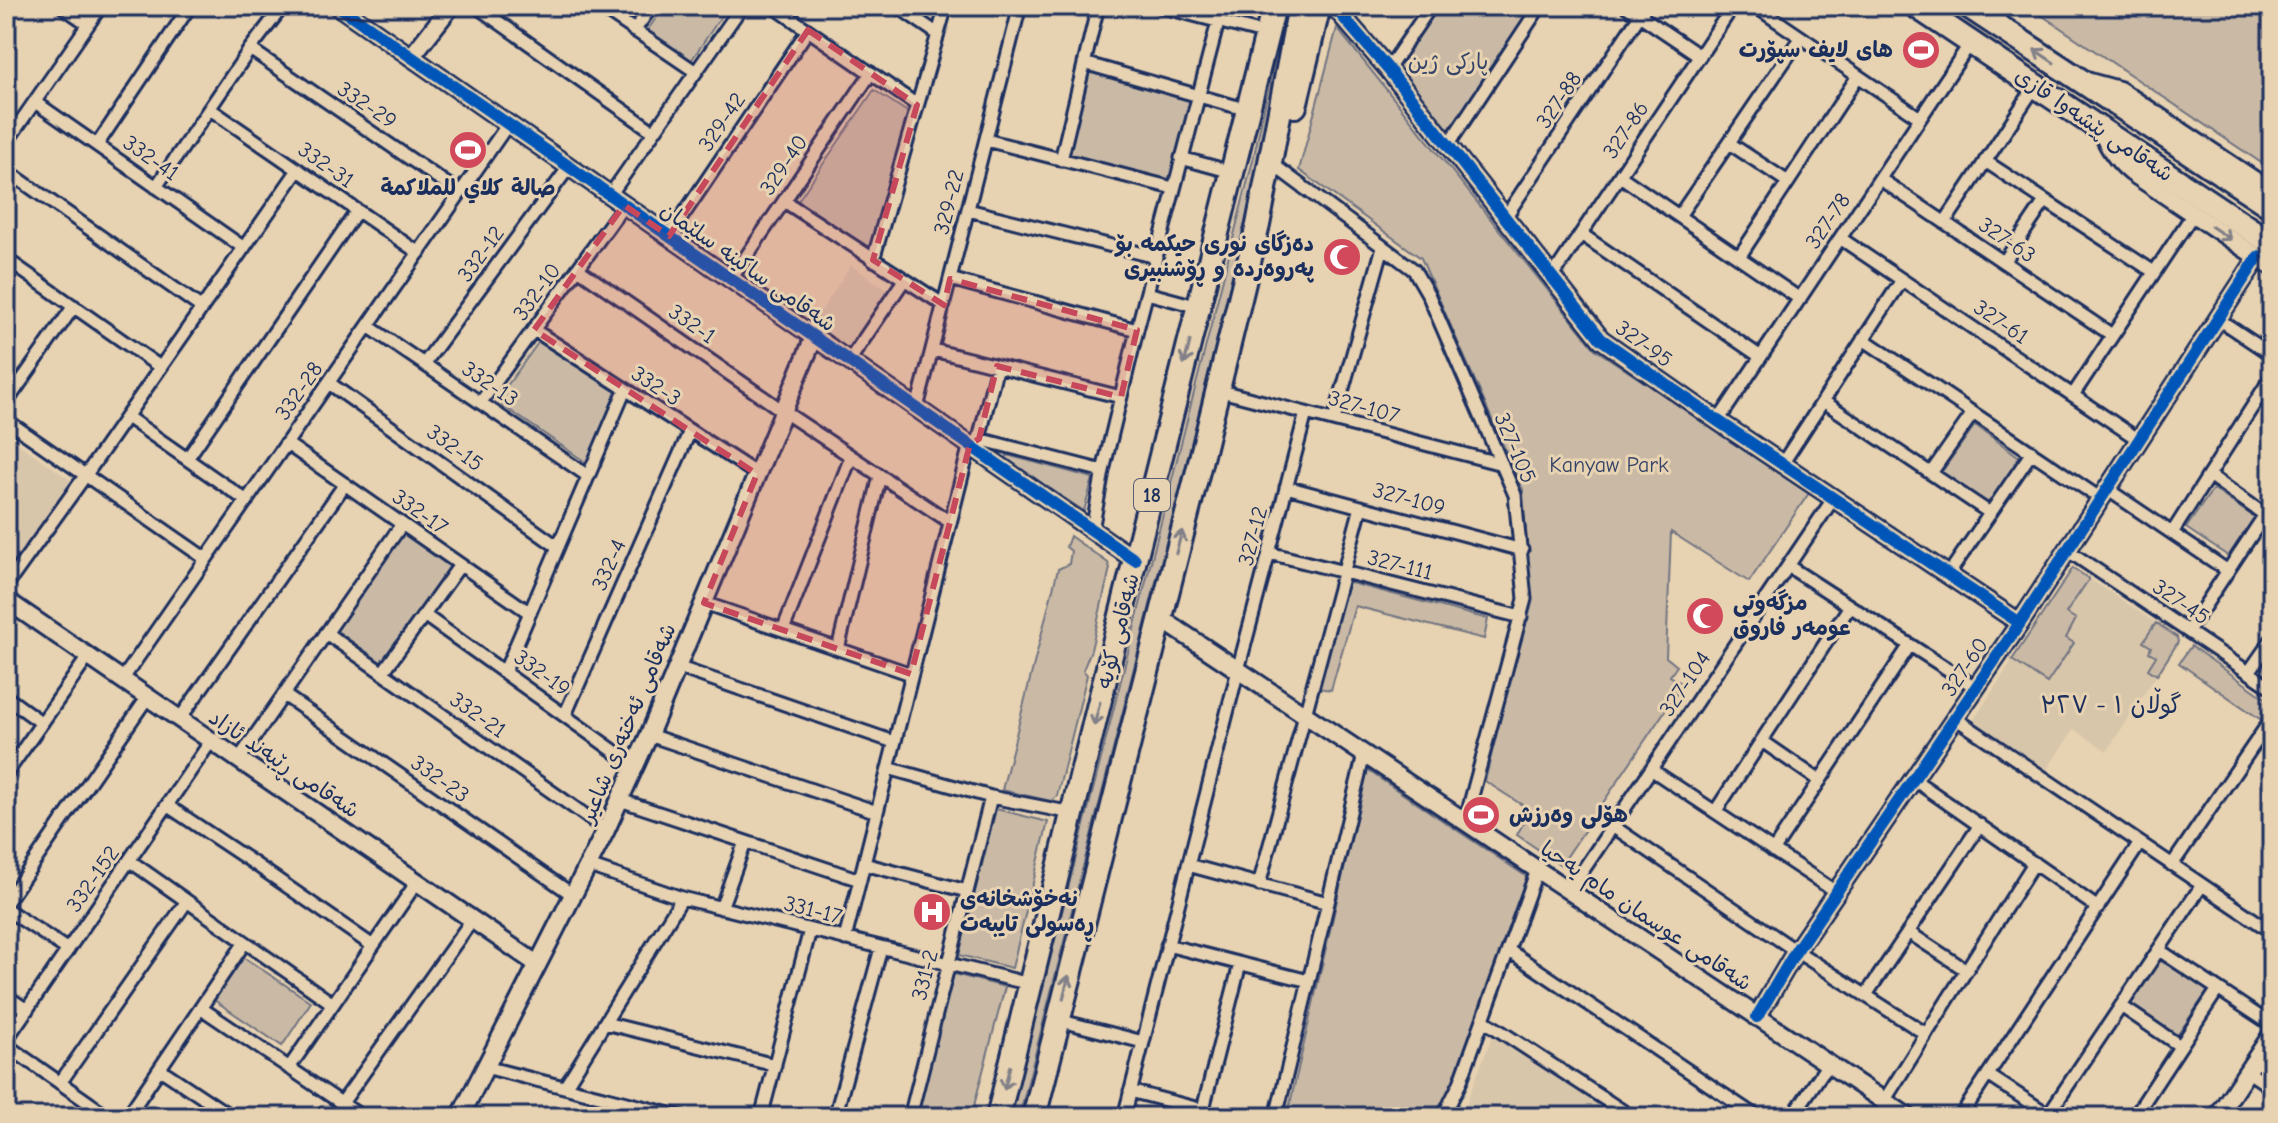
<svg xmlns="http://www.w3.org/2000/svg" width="2278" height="1123" font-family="'Comic Neue','Playpen Sans Arabic',sans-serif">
<rect width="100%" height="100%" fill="#e7d2b1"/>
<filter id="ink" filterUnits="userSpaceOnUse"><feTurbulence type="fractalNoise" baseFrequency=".0125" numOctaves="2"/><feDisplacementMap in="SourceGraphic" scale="16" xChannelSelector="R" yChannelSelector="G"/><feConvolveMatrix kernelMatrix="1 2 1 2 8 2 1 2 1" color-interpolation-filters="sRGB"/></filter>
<g filter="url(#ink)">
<!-- built -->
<path fill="#d8c6ab" d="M851 265 898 298 859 354 814 322Z
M6 435 72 481 6 575Z
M2073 568 2177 637 2178 642 2107 751 2074 729 2047 769 1973 721Z
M1493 1034 1611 1112 1608 1117H1461Z"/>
<!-- green -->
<path fill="#cabaa5" stroke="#727482" stroke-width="2" d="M665 6H728L691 61 646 32Z
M1286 6H1289L1260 161 1192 441 1019 1117H1010L1253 160Z
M1434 6H1537L1449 138 1393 68Z
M2028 6H2272V170Z
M1337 28 1595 349 1809 493 1749 582 1671 532 1666 657 1677 666 1670 676 1683 684 1561 865 1517 835 1530 810 1485 781 1530 599 1523 490 1421 258 1299 170Z
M1089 71 1193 99 1169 181 1068 154Z
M874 90 909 113 875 252 797 202Z
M540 340 620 392 587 463 496 401Z
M1975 425 2025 461 1991 508 1941 473Z
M1007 455 1093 478 1084 511 1006 460Z
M2213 489 2257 519 2231 558 2186 528Z
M401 532 450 567 382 663 333 628Z
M1070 536 1108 563 1110 568 1091 650 1083 670 1087 675 1057 796 1051 801 1002 790 1058 569 1069 564 1071 551 1066 547Z
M2073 568 2089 579 2066 613 2076 619 2066 638 2074 643 2047 683 2012 660Z
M1347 582 1488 619 1484 639 1355 606 1331 690 1317 688Z
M2156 623 2177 637 2178 642 2157 675 2148 669 2156 656 2149 652 2151 647 2143 642Z
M2191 646 2271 702 2260 719 2179 663Z
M1367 770 1527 877 1456 1081 1437 1117H1287Z
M996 809 1048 822 1012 968 959 955Z
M243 957 311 1002 282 1046 214 1000Z
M2159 960 2205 987 2207 992 2179 1033 2172 1037 2170 1032 2129 1007 2128 1003 2156 961Z
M954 974 1005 987 971 1117H916Z"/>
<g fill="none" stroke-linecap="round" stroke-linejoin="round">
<!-- street casing -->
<g stroke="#1b2f5e" stroke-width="17">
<path id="street" d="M62 6 88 24
M476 6 654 132
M599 6 696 72
M773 6 917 105
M897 6 938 34
M1159 6 1267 34
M1626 6 1700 56
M1755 6 1920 118
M6 12 10 6
M634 31 652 6
M250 49 460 193
M1084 63 1248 110
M1388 69 1431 6
M35 102 244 248
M210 109 419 253
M986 140 1173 188
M6 143 101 6
M1729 143 1788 182
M97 145 190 6
M1448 145 1540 6
M1181 158 1232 172
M1061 160 1098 6
M1985 161 2154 272
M1275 166 1414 270 1428 294 1515 495 1525 599 1465 822
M6 170 202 308
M1620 176 1800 299
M1880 179 2112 335
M156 187 250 49 283 6
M610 195 742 6
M784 201 944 305
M968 210 1156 257
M1506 216 1646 6
M1679 216 1801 37
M1945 222 2036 85
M1581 234 1761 357
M669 236 808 30
M1840 238 2139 440
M1739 257 1858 76
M6 259 160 367
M873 260 946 6
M2004 262 2045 201
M578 269 783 411 950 522
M6 276 14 265
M1552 277 1733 6
M731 279 871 73
M950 279 1137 330
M1147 293 1199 307
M2218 319 2272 355
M368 326 588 476
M534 330 757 474
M1863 339 2101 499
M933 350 1121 397
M849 361 904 280
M424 364 569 167
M329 383 558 547
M1217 390 1502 464
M2073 395 2193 214
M1823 401 1990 513
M481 402 624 205
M6 403 74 306
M917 408 1020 6
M127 417 247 501
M6 420 206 559
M1334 420 1383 247
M1718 421 1971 42
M979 439 997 366
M287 444 530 613
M187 459 357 211
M1782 464 1902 280
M1931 473 1973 413
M2209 475 2265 515
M1286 487 1522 550
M2107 489 2228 571
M1092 530 1103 471 1137 330 1218 22
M2172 533 2272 376
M2067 550 2272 688
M1269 553 1521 617
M1788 566 1975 687
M1948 575 2032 452
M6 586 85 476 298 170
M704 603 911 674
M424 615 635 766
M783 630 851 457
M2188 631 2272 504
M326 633 606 830
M838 649 880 476
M677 667 894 742
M505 671 625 390
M383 672 460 565
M2249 672 2272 639
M122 680 508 124
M284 695 573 895
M6 697 42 723
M565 715 690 431
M1955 718 2272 932
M179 720 345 484
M649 735 877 812
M1762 741 1820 781
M239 759 402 524
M888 768 991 797 1072 813
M1652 770 1836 892
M6 774 88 657
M1913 779 2098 908
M620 800 860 880
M168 806 255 864 373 946
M1715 812 1850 606
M1614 827 1796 951 1926 1034
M1773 851 1910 645
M130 861 333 1004
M864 864 967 891
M1188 865 1328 903
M2172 865 2272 718
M589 866 682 898 1030 984
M1259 885 1361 507
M1569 891 1833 499
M6 903 147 698
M721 908 745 842
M6 909 68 950
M1908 932 1966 970
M845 939 970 444 979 439 1103 471
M1167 945 1309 981
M1508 950 1757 1117
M2159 950 2272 1025
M1866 995 1980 825
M6 996 27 1010
M2121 1006 2180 1046
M201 1008 362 1117
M1058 1020 1143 1042
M1483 1020 1632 1117
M605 1023 775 1065
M6 1040 211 741
M6 1045 109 1117
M485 1067 682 1117
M289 1068 417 882
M160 1069 232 1117
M2247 1071 2272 1088
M1988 1075 2052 1117
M60 1083 187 901
M565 1087 682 898
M1130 1091 1203 1110
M1884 1101 2034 863
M342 1103 472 920
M2048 1115 2202 885
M127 1117 245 942
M761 1117 810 930
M835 1117 881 948
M910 1117 991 797
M1124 1117 1238 670 1306 413
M1201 1117 1240 964
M1276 1117 1364 754
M1443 1117 1460 1083 1537 870
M1792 1117 1828 1064
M1879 1117 1888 1104
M1960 1117 2140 843
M2134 1117 2218 989"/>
</g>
<!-- secondary casing -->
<g stroke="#1b2f5e" stroke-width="22">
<path id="secondary" d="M338 6 1135 560
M1330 6 1338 11 1388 69 1601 339 1718 421 2020 623
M411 57 451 6
M2090 82 2119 90 2272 192
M2102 131C2108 148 2117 160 2131 172L2272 267
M6 600 537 964
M1160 618 1908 1117
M1757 1017 1796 951 2020 623 2258 257
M460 1117 606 830 649 735 814 337
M2217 1117 2272 1034"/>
</g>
<!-- highway casing -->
<g stroke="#1b2f5e" stroke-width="28">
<path id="highway" d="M1916 6 2272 244
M1968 6 2272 207
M1295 106 1319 6
M998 1117 1107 671 1274 6
M1034 1117 1198 471 1258 225 1300 6"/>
</g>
<!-- street -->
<use href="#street" stroke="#e7d2b1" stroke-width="11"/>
<!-- secondary -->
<use href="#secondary" stroke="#e7d2b1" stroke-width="16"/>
<!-- highway -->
<use href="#highway" stroke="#e7d2b1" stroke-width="22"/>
<!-- cycleway casing -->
<g stroke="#e7d2b1" stroke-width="17">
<path id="cycleway" d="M338 6 1135 560
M1330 6 1338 11 1388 69 1601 339 1718 421 2020 623
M1757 1017 1796 951 2020 623 2258 257"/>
</g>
<!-- cycleway -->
<use href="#cycleway" stroke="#0057b8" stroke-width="12"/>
</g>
<!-- one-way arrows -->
<defs><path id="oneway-shaft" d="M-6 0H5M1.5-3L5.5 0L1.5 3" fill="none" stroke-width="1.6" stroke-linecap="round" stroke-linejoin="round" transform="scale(2)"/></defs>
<g stroke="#818088">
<use href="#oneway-shaft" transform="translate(2044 56) rotate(-146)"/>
<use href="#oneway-shaft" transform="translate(2221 233) rotate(34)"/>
<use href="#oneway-shaft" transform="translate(1187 353) rotate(104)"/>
<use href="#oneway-shaft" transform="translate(1179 542) rotate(-75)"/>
<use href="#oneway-shaft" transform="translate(1097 714) rotate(104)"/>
<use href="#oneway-shaft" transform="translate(1066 987) rotate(-76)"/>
<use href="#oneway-shaft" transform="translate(1007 1078) rotate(103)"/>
</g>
</g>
<!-- marked area -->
<path fill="#c8485b" fill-opacity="0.2" stroke="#c8485b" stroke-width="6" stroke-dasharray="16 10" stroke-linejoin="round" d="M808 30 917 105 873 260 944 305 950 279 1137 330 1121 397 997 366 979 439 970 444 911 674 704 603 757 474 534 330 624 205 669 236Z"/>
<!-- icons -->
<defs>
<g id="stadium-disc" transform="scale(2)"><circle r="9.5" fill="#d1495b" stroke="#e7d2b1"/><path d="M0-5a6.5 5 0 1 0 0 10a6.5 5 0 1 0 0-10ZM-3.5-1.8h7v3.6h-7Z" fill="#fff"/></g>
<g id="mosque-disc" transform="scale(2)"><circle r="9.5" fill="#d1495b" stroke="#e7d2b1"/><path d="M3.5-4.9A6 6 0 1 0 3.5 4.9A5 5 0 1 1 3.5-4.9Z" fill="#fff"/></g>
<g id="hospital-disc" transform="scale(2)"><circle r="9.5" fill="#d1495b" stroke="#e7d2b1"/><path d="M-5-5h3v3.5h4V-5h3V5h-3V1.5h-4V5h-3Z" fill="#fff"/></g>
</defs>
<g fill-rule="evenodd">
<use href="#stadium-disc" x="1921" y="50"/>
<use href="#stadium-disc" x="468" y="150"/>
<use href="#mosque-disc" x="1342" y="257"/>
<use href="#mosque-disc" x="1705" y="616"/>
<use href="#stadium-disc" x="1481" y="815"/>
<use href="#hospital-disc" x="932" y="912"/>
</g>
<g text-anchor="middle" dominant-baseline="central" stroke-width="6" stroke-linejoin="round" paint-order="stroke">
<!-- shield labels -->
<rect fill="#e7d2b1" stroke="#586077" stroke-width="2" x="1134" y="479" width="36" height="32" rx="6"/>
<g font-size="20" font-weight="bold" fill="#1b2f5e">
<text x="1152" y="495">18</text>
</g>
<!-- poi labels -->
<g font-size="22" font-weight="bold" fill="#1b2f5e" stroke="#e7d2b1" text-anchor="start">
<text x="1893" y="50" text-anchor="end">های لایف سپۆرت</text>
<text x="468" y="188" text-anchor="middle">صالة كلاي للملاكمة</text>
<text x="1314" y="244" text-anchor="end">دەزگای نوری حیکمە بۆ<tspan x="1314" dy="25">پەروەردە و ڕۆشنبیری</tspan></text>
<text x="1733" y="603">مزگەوتی<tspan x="1733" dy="25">عومەر فاروق</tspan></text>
<text x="1509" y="815">هۆلی وەرزش</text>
<text x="960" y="899">نەخۆشخانەی<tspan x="960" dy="25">ڕەسولی تایبەت</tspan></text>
</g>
<!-- park labels -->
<g font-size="22" fill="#354469" stroke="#e7d2b1">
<text x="1448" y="62">پارکی ژین</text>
<text x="1609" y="465">Kanyaw Park</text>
</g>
<!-- street labels -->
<g font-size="22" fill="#1b2f5e" stroke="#e7d2b1">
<text transform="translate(1559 100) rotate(-56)">327-88</text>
<text transform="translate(367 105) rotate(34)">332-29</text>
<text transform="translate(722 122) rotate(-56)">329-42</text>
<text transform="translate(2094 125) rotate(34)">شەقامی پێشەوا قازی</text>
<text transform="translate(1626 130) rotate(-56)">327-86</text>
<text transform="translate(151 158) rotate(35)">332-41</text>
<text transform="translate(326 165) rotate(35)">332-31</text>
<text transform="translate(784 165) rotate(-56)">329-40</text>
<text transform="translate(949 202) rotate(-76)">329-22</text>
<text transform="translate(1828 221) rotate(-56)">327-78</text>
<text transform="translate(2007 240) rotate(34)">327-63</text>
<text transform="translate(481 254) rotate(-54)">332-12</text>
<text transform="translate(748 267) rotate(35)">شەقامی ساکینە سلێمان</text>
<text transform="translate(537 292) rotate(-54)">332-10</text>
<text transform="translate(2001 322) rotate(34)">327-61</text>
<text transform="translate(692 324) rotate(35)">332-1</text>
<text transform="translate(1644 344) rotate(36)">327-95</text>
<text transform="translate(490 384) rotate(34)">332-13</text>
<text transform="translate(656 386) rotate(33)">332-3</text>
<text transform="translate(299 391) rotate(-55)">332-28</text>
<text transform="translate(1364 407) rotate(15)">327-107</text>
<text transform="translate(455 448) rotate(36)">332-15</text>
<text transform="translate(1515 448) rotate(67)">327-105</text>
<text transform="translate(1409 499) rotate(15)">327-109</text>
<text transform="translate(420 512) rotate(35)">332-17</text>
<text transform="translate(1253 536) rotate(-75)">327-12</text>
<text transform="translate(609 565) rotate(-66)">332-4</text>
<text transform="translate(1400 565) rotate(14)">327-111</text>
<text transform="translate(2181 602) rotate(34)">327-45</text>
<text transform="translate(1118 631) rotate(-76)">شەقامی کۆیە</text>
<text transform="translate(1965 667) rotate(-56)">327-60</text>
<text transform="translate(542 673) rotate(36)">332-19</text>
<text transform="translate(1685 684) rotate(-56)">327-104</text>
<text transform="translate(478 715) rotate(35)">332-21</text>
<text transform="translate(628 723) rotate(-67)">شەقامی ئەختەری شاعیر</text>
<text transform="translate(284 764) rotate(34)">شەقامی ڕێبەند ئازاد</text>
<text transform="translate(440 779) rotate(35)">332-23</text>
<text transform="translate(93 879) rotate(-55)">332-152</text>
<text transform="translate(813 910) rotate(14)">331-17</text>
<text transform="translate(1646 916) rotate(34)">شەقامی عوسمان مام یەحیا</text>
<text transform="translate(925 975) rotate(-76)">331-2</text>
</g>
<!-- neighbourhood labels -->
<g font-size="24" fill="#1b2f5e" stroke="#e7d2b1">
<text x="2111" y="705">گوڵان ١ - ٣٢٧</text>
</g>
</g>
<!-- margin -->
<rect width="2278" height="1123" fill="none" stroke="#e7d2b1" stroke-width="32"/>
<rect x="16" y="16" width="2246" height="1091" fill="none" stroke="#1b2f5e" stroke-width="3" filter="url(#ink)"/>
</svg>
